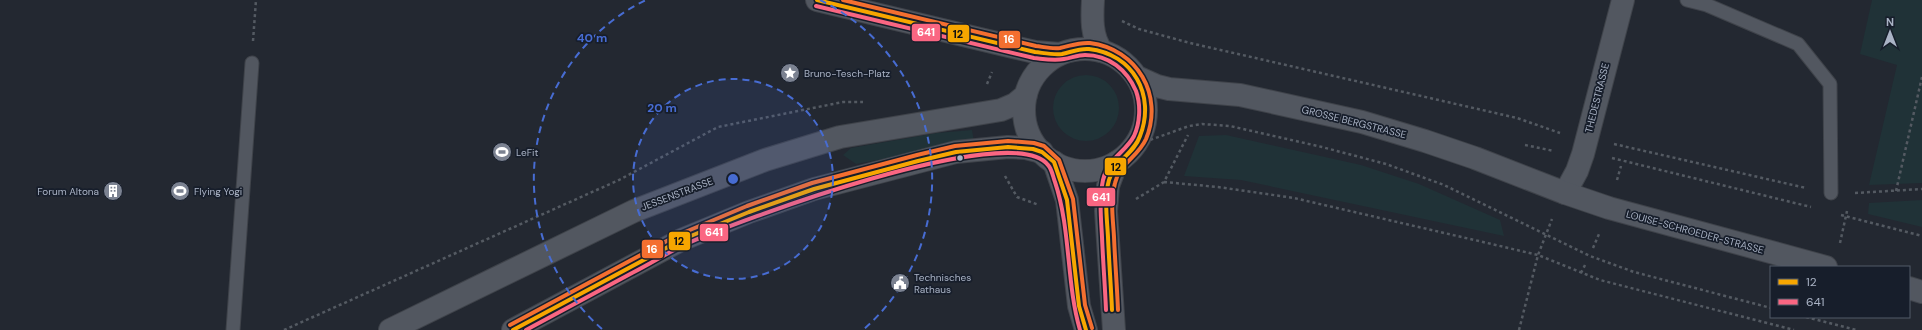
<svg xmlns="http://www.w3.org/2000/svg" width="1922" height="330" font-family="'DM Sans',sans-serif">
<rect width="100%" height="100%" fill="#232831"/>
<!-- green -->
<path fill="#203237" d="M1872 0H1922V183L1869 185 1897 65 1860 54Z
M1053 108a33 33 0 1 1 66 0a33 33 0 1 1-66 0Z
M972 130 974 142 856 164 843 155 851 148 937 133Z
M1226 135 1361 165 1419 184 1500 220 1504 236 1241 180 1184 176 1199 136Z
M1922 200V227L1868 214 1869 203Z"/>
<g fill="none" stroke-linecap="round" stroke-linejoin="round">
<!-- service casing -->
<g stroke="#3f434a" stroke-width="15">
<path id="service" d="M1687 0 1707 5 1798 44 1830 84 1831 193
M233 330 252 63"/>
</g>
<!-- minor casing -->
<g stroke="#3f434a" stroke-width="24">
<path id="minor" d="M817 0 1009 46 1035 52 1060 54
M1093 0C1092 17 1091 37 1102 51
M1054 162 1067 200 1079 306 1086 330
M1565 193 1577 171 1583 154 1623 0
M513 330 681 240 749 212 814 189 956 152 1008 147 1026 148 1042 152
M1114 330 1106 211 1108 186 1117 162"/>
</g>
<!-- tertiary casing -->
<g stroke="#3f434a" stroke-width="24">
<path id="tertiary" d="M1024 110a61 61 0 1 1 122 0a61 61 0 1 1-122 0Z
M1137 77 1157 86 1169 89 1240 95 1362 122 1425 141 1475 158 1565 193 1609 208 1826 267
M1909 288 1922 292
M390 330 634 211 765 160 840 137 1001 110 1015 104 1026 95"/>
</g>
<!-- path -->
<path stroke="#545a62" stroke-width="2.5" stroke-dasharray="3 3" stroke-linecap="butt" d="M1122 21 1139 29 1190 43 1517 118 1560 133
M253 41 256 0
M987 84 992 72
M1139 144 1189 126 1202 124 1230 126 1322 147 1386 164 1444 185 1590 256 1634 272 1771 308
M1614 144 1806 188
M1525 145 1554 151
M1612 158 1811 207
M1005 176 1017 197 1039 205
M1617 180 1621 166
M1164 182 1218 187 1294 198 1483 242 1538 255 1600 280 1794 330
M1896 191 1922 77
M1855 193 1922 189
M1136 199 1164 182 1188 135
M1841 215 1922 236
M1840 243 1847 211
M1593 248 1599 234
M1581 273 1586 263
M1806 317 1856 330
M284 330 619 180 718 127 843 102H863
M1519 330 1538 255 1552 219"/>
<!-- service -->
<use href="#service" stroke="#525760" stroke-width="13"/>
<!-- minor -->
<use href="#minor" stroke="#525760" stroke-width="22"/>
<!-- tertiary -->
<use href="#tertiary" stroke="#525760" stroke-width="22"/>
<!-- bus-1 casing -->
<g stroke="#171e2b" stroke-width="7">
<path id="bus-1" d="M817 0 1035 52C1044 53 1053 55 1062 54 1071 52 1080 48 1089 49 1133 54 1156 95 1140 136 1134 154 1114 161 1109 180 1104 198 1107 218 1108 237 1109 262 1111 286 1112 310
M513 330 681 240 749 212 814 189 918 161 956 152 1008 147 1033 149 1042 152 1054 162 1067 200 1079 306 1086 330"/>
</g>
<!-- bus-2 casing -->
<g stroke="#171e2b" stroke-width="7">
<path id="bus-2" d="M816 6 1034 58C1044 59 1054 61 1064 59 1071 58 1078 55 1085 55 1109 55 1127 70 1136 91 1141 105 1140 123 1134 136 1125 153 1108 158 1103 180 1099 199 1101 218 1102 237 1103 262 1105 286 1106 310
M526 330C561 311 597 292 632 273 650 264 667 253 684 245 734 222 1012 118 1048 165 1052 169 1053 177 1055 182 1071 230 1066 282 1080 330"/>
</g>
<!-- bus-3 casing -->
<g stroke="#171e2b" stroke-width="7">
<path id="bus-3" d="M843 0 1036 46C1044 47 1052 49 1060 48 1070 46 1079 42 1090 43 1137 49 1164 95 1146 139 1138 157 1119 164 1115 183 1110 201 1113 219 1114 237 1115 261 1117 286 1118 310
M510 325 678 235 747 206 812 183 917 155 955 146 1008 141 1034 143 1044 146 1059 160 1073 199 1085 305 1092 328"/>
</g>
<!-- bus-1 -->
<use href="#bus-1" stroke="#f7a600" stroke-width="4"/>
<!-- bus-2 -->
<use href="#bus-2" stroke="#fa6682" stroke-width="4"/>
<!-- bus-3 -->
<use href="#bus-3" stroke="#f46f30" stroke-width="4"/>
</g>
<!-- distance rings -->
<circle cx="733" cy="179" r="100" fill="#476cd2" fill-opacity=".12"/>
<g fill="none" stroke="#476cd2" stroke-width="2" stroke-dasharray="7 5">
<circle cx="733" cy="179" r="100"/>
<path d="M602 329A199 199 0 0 1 646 0M820 0A199 199 0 0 1 864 329"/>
</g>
<!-- icons -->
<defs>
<g id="sight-disc" transform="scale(1)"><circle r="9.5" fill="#7b8291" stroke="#171e2b"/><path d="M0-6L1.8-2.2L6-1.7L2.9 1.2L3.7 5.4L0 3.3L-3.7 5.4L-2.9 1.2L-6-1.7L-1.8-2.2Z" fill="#fff"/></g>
<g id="stadium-disc" transform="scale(1)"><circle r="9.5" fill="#7b8291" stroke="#171e2b"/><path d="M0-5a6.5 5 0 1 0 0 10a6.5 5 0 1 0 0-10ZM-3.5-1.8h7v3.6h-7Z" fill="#fff"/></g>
<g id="building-disc" transform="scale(1)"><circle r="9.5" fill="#7b8291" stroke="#171e2b"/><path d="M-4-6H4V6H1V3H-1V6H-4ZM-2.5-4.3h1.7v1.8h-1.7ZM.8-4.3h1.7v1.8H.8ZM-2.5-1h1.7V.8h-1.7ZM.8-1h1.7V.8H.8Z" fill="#fff"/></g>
<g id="civic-disc" transform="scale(1)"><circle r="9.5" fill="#7b8291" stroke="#171e2b"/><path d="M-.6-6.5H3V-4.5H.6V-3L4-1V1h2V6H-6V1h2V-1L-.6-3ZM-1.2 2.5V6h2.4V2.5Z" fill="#fff"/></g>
</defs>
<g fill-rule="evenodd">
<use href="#sight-disc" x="790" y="73"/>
<use href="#stadium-disc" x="502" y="152"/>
<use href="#building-disc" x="113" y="191"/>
<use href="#stadium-disc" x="180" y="191"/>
<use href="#civic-disc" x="900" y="283"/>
</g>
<!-- markers -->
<circle fill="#aab3c5" stroke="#171e2b" stroke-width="1.5" cx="960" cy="158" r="3.5"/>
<g text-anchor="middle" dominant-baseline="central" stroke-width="3.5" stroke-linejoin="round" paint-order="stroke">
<!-- poi labels -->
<g font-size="10" fill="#aab3c5" stroke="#171e2b" text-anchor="start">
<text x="804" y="73">Bruno-Tesch-Platz</text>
<text x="516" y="152">LeFit</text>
<text x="99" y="191" text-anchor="end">Forum Altona</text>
<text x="194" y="191">Flying Yogi</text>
<text x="914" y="277">Technisches<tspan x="914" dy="12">Rathaus</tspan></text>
</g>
<!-- street labels -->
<g font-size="10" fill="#aab3c5" stroke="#171e2b">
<text transform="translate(1597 98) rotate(-76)">THEDESTRASSE</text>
<text transform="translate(1354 122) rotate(14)">GROSSE BERGSTRASSE</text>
<text transform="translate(677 194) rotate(-21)">JESSENSTRASSE</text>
<text transform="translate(1695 232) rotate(15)">LOUISE-SCHROEDER-STRASSE</text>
</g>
</g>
<circle cx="733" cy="179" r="6" fill="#476cd2" stroke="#171e2b" stroke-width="2"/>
<g font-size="12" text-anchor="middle" font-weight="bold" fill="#476cd2" stroke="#171e2b" stroke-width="3.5" stroke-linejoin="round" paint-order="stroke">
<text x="592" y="42">40 m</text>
<text x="662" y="112">20 m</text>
</g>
<g stroke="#171e2b" stroke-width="1.5">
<rect x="911" y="23" width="30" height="19" rx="4" fill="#fa6682"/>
<rect x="947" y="24" width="23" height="19" rx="4" fill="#f7a600"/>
<rect x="998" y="30" width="23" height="19" rx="4" fill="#f46f30"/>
<rect x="1104" y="157" width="23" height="19" rx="4" fill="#f7a600"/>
<rect x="1086" y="187" width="30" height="20" rx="4" fill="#fa6682"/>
<rect x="699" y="223" width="30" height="19" rx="4" fill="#fa6682"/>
<rect x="668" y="231" width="23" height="20" rx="4" fill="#f7a600"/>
<rect x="641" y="239" width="23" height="20" rx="4" fill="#f46f30"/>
</g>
<g font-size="11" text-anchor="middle" font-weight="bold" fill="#fff">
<text x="926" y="36">641</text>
<text x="1009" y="43">16</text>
<text x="1101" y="201">641</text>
<text x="714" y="236">641</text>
<text x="652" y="253">16</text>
</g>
<g font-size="11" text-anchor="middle" font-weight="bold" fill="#111">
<text x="958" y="38">12</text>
<text x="1116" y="171">12</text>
<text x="679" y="245">12</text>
</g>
<!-- legend -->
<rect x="1770" y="266" width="140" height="52" fill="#171e2b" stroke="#525a69"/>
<rect x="1778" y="279" width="20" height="6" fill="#f7a600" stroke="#525a69"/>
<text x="1806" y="286" font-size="12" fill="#aab3c5">12</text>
<rect x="1778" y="299" width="20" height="6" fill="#fa6682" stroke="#525a69"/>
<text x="1806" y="306" font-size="12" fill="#aab3c5">641</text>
<!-- north arrow -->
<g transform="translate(1890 32)" stroke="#171e2b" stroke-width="3" paint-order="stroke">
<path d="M0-3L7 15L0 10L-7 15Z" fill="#aab3c5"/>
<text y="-6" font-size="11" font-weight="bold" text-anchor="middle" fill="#aab3c5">N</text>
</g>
</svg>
